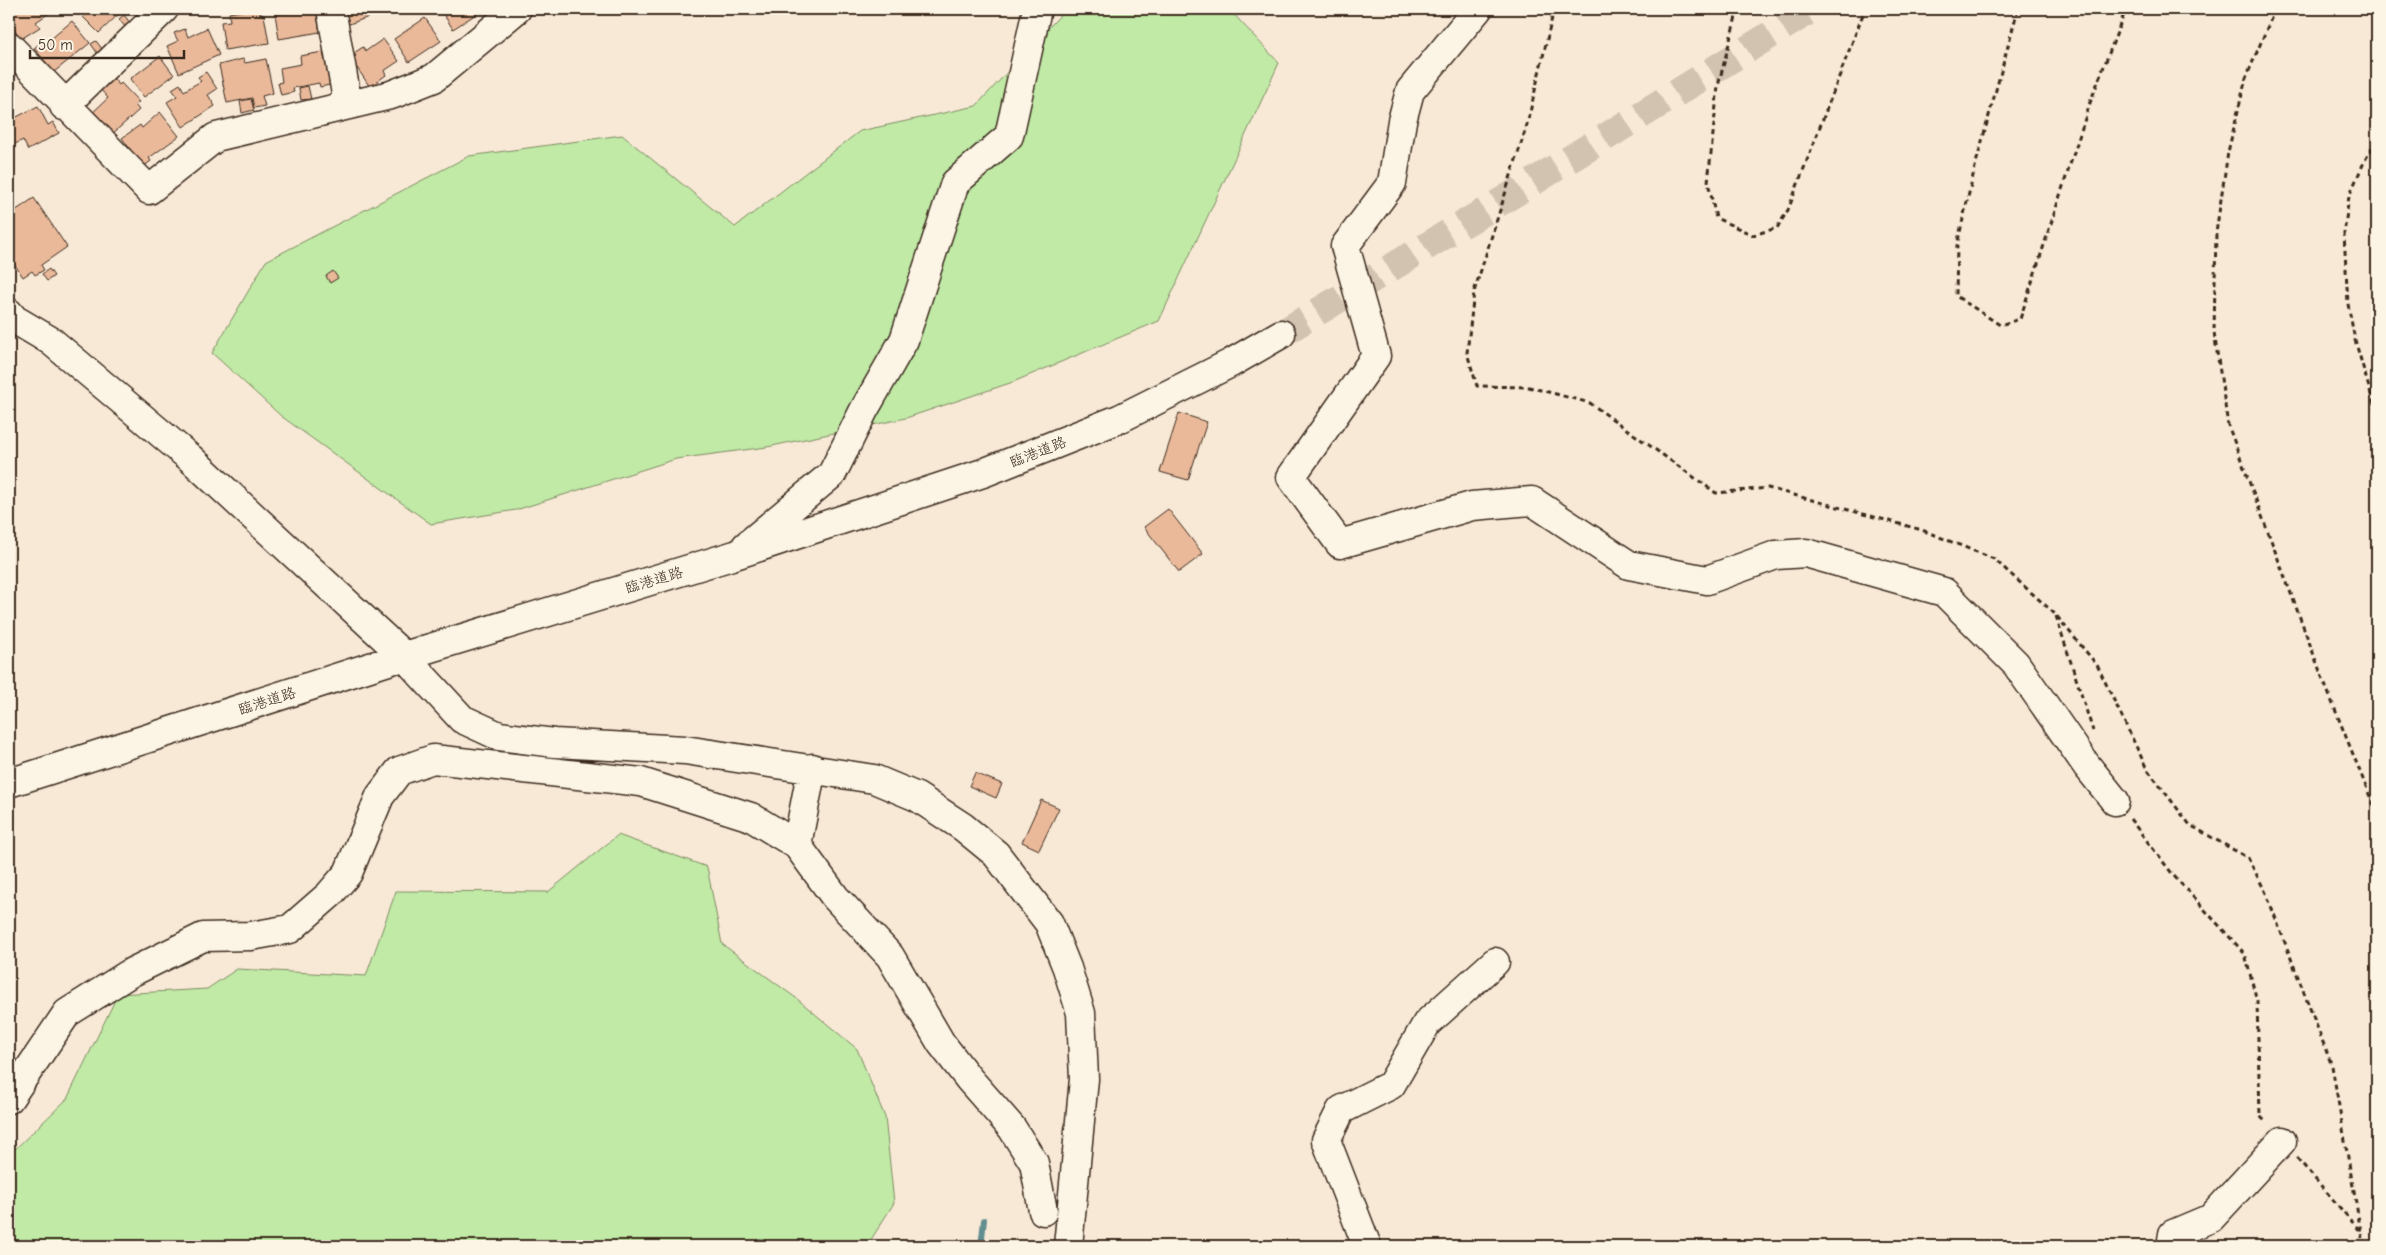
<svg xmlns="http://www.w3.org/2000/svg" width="2386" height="1255" font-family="'Comic Neue','Klee One',sans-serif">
<rect width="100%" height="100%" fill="#f8e9d6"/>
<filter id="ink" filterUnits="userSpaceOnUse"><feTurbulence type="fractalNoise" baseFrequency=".02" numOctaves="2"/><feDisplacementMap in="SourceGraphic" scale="10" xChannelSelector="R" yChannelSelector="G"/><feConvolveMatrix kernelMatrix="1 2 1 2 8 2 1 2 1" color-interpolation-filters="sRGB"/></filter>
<g filter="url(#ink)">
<!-- green -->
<path fill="#c0eaa6" stroke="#7e8a62" d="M1066 9H1229L1279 63 1159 321 1013 382 906 418 767 447 676 459 516 510 431 524 281 416 212 353 266 261 469 156 622 135 735 227 860 131 976 106Z
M618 835 707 867 722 944 796 998 857 1049 885 1117 894 1203 867 1246H9V1155L67 1099 118 994 207 989 237 969 366 976 396 891 548 892Z"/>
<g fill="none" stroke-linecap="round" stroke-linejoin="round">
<!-- stream -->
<path stroke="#648e8f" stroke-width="6" d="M981 1246 984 1220"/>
</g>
<!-- building -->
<path fill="#eab99a" stroke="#3b2a1e" d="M16 9H55L36 22 40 27 21 39 9 21V13Z
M91 9H124L99 33 83 17Z
M253 9H259L261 15H264L269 43 225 50 221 22 230 21 229 13Z
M291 9H316L320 32 279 39 275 14 291 12Z
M344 9H392L349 24Z
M440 9H484L453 29Z
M124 15 131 24 126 28 119 19Z
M425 18 441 41 409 62 394 39Z
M72 21 90 43 54 72 34 48 43 41 45 44Z
M207 28 219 55 179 73 167 46 178 41 174 33 185 29 188 37Z
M383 39 399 61 384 71 386 75 370 87 351 59 356 56 354 53 363 47 366 51Z
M96 41 103 50 98 54 91 44Z
M323 52 330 85 320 87 319 83 293 88 294 92 281 95 278 83 282 82 280 68 301 64 300 56Z
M160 56 174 75 144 97 130 79Z
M243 59 245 63 266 59 273 93 262 96 265 106 254 108 252 98 227 103 219 65Z
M206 72 217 89 208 95 215 106 183 127 167 102 177 96 172 89 180 84 184 91 201 81 198 77Z
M113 78 119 85 121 83 139 102 135 105 139 110 110 136 90 115 108 98 100 89Z
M308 86 311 99 301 100 299 88Z
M251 99 254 110 242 113 240 101Z
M38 106 48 125 53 122 59 133 28 150 23 140 9 147V121Z
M160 112 179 136 149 158 151 161 143 167 122 138 140 125 142 128Z
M34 198 67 247 41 265 44 270 35 275 32 271 23 277 9 256V215Z
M49 269 54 276 47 281 42 274Z
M333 271 338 278 330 283 326 276Z
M1179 413 1207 422 1188 480 1160 472Z
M1168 509 1203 554 1179 572 1144 527Z
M975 773 1002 784 996 798 969 786Z
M1041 800 1059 808 1039 850 1022 842Z"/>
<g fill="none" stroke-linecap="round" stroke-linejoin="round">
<!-- minor-tunnel -->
<path stroke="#d2c3b1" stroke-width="28" stroke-dasharray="28 14" stroke-linecap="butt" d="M1281 334 1520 190 1812 9"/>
<!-- minor casing -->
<g stroke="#3b2a1e" stroke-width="31">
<path id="minor" d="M331 9 348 105
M1478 9 1410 91 1402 121 1392 183 1345 246 1376 356 1291 477 1340 544 1472 506 1532 501 1629 565 1707 580 1776 555 1806 553 1944 592 2016 664 2087 766 2115 801
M9 46 149 190 216 137 391 95 434 78 517 9
M64 106 164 9
M9 313 14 319 51 341 190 458 404 656 462 719 499 736 554 743 685 750 874 779 917 797 963 827 996 854 1049 923 1067 968 1081 1013 1084 1079 1068 1246
M746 546 832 474 864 410 904 340 955 183 1009 136 1037 9
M9 783 404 656 735 555 983 473 1119 419 1231 363 1281 334
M797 845 835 897 890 956 941 1043 969 1079 1012 1128 1034 1163 1043 1211
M9 1099 67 1013 132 972 203 937 251 936 290 929 329 895 348 873 380 796 399 771 433 759 641 782 751 817 797 845 812 768
M1367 1246 1326 1140 1341 1110 1391 1085 1427 1023 1495 962
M2171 1246 2173 1234 2211 1218 2282 1141"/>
</g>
<!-- path -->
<path stroke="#3b2a1e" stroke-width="3" stroke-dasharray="5 4" stroke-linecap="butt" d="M1554 9 1527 125 1474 292 1467 353 1477 386 1529 387 1590 403 1716 493 1768 488 1922 530 1994 559 2055 614 2097 665 2147 769 2190 825 2248 858 2266 893 2332 1066 2361 1232
M1738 9 1718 86 1708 182 1716 218 1753 235 1777 228 1788 210 1865 9
M2018 9 1975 167 1957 245 1956 296 2000 325 2020 319 2091 100 2126 9
M2275 9 2246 78 2228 152 2216 233 2214 332 2228 425 2324 682 2377 814
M2377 140 2365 160 2349 196 2344 234 2348 304 2355 340 2377 415
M2056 616 2093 731
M2130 819 2174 876 2245 954 2257 1001 2260 1116 2267 1123
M2297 1158 2361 1232 2363 1246"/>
<!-- minor -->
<use href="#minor" stroke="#fcf5e5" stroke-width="28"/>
</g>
</g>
<g text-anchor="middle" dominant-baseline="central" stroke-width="4" stroke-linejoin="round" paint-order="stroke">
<!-- street labels -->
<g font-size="15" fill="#3b2a1e" stroke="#fcf5e5">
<text transform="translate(1038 452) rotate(-22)">臨港道路</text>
<text transform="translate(654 580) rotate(-17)">臨港道路</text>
<text transform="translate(267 701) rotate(-18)">臨港道路</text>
</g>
</g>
<!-- margin -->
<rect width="2386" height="1255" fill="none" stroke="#fcf5e5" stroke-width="30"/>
<rect x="15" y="15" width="2356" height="1225" fill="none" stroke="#3b2a1e" stroke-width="2" filter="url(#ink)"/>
<!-- scale -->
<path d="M30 50v8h154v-8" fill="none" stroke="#3b2a1e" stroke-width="2.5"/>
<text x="38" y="50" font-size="15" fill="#3b2a1e" stroke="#fcf5e5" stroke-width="4" paint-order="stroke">50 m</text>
</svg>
